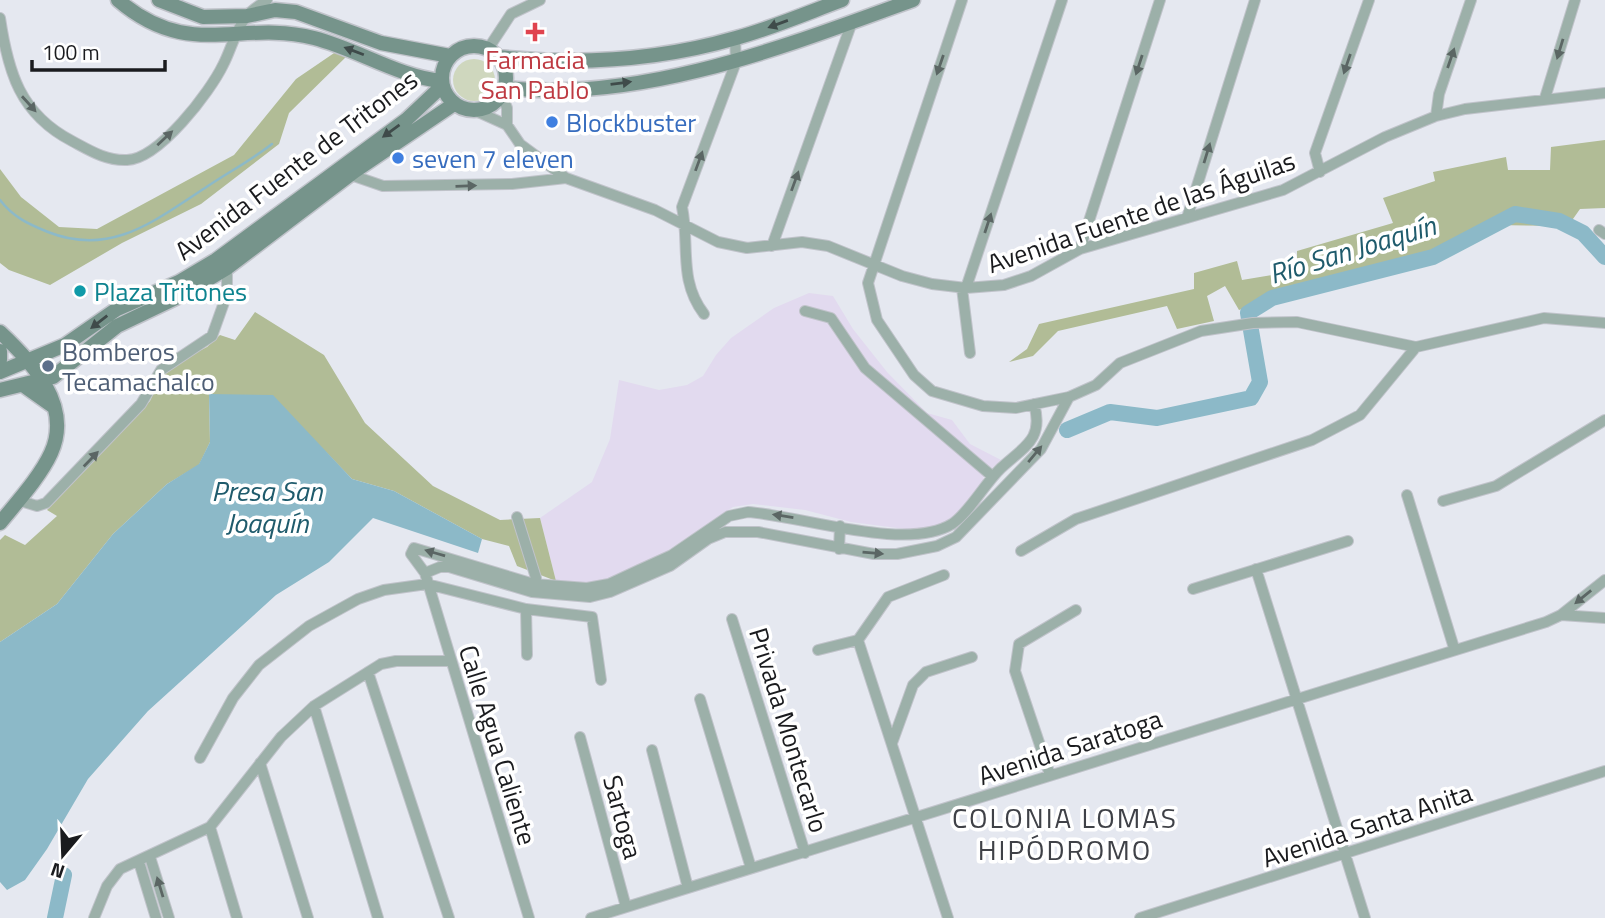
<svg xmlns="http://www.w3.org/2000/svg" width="1605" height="918" font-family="'Titillium Web',sans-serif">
<rect width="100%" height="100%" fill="#e5e8f0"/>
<!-- education -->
<path fill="#e2daef" d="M809 293 833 296 853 329 887 372 927 413 952 420 970 444 1001 460 984 475 982 484 955 518 920 531 851 522 805 510 753 504 733 507 655 559 626 573 592 583 556 581 540 518 592 482 610 439 619 380 659 390 687 385 703 376 716 355 731 338 774 308Z"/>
<!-- green -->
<path fill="#cfd7be" d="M453 80a21 21 0 1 1 42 0a21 21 0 1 1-42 0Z"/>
<!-- forest -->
<path fill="#b1bc96" d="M340 49 349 54 289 113 279 144 201 204 122 243 50 285 9 270 0 263V169L21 197 59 227 97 229 234 155 296 79Z
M1605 140V208L1580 209 1568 226 1496 225 1433 260 1300 289 1239 310 1225 286 1207 296 1214 321 1177 329 1167 306 1058 331 1033 356 1009 362 1027 349 1039 324 1194 289V273L1237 261 1242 280 1297 271V251L1393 223 1383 198 1435 181 1433 172 1506 157 1508 170H1550L1551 147Z
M255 312 324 355 365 423 433 486 500 520 540 518 556 581 517 566 509 546 482 539 394 491 352 479 326 452 209 395 210 442 199 465 167 484 113 534 57 604 0 642V540L5 535 25 545 57 516 47 510 150 401 161 377 177 362 207 347 220 335 235 340Z"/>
<!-- water -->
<path fill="#8cb9c8" d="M209 394 273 395 352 479 394 491 482 539 478 553 373 518 329 562 276 595 148 711 88 779 47 849 25 880 7 890 0 882V642L57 604 113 534 167 484 199 464 210 442Z"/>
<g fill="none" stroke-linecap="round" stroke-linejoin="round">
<!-- stream -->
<path stroke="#8cb9c8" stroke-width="2.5" d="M0 200C13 217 28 224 48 232 111 257 154 221 205 188 227 173 250 161 272 144"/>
<!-- river -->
<path stroke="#8cb9c8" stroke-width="16" d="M1067 430 1110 412 1157 418 1251 398 1260 382 1248 313 1272 298 1433 257 1515 214 1559 221 1583 233 1605 257
M55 918 64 875"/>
<!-- street casing -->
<g stroke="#c0c3ca" stroke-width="12">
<path id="street" d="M962 0 868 283 877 320 914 375 932 391 983 406 1016 408 1069 397 1096 385 1120 363 1201 331 1253 323 1297 322 1416 347 1544 318 1605 323
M0 18C8 72 20 114 72 141 89 150 106 161 127 160 159 159 210 92 223 65 231 50 235 31 246 17 251 10 260 5 267 0
M488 49 511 14 540 0
M502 95 507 108V125
M1545 98 1575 0
M476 111 507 125 520 144 566 178 655 210 718 242 747 248 802 242 828 246 902 276 932 284 966 288 1004 285 1031 276 1080 249 1283 190 1385 137 1436 116 1465 109 1605 93
M1436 116 1439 94 1471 0
M1320 172 1315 153 1369 0
M351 175 383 186 512 184 566 178
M1187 218 1255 0
M1599 230 1605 234
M772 246 852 22
M1080 249 1160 0
M962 288 970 353
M966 288 1062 0
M805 311 831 318 865 368 992 476
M704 314C678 280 690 245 682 207L736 62 735 39
M1407 495 1454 648
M1443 501 1496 486 1605 420
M24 502 37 506 46 503 141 404 161 370 212 336 227 294V268
M517 517 536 578 533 588
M839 549 840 526
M1021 551 1076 519 1312 440 1360 415 1416 347
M1256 569 1365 918
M425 573 440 567H449L532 592 590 597 610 592 670 566 708 539 725 532H758L874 554H897L937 546 956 537 1041 449 1069 397
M1193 589 1348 541
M526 609 527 655
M1561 615 1605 618
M732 619 805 853
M858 640 948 918
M858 640 888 597 944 575
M818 650 858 640
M368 672 449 918
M700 699 751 868
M314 706 378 918
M580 737 626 907
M892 743 913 685 926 672 972 657
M652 750 688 888
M200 758 233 698 259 665 309 626 358 599 384 590 427 584 526 609 592 617 601 680
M260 763 308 918
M1050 775 1015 671 1019 644 1076 610
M210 827 237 918
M150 857 169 918
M139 862 156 918
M94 918 107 886 120 869 210 827 281 737 314 706 381 664 396 661H451
M529 918 425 573 411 554 414 548 534 584 587 588 609 584 639 570 672 555 729 516 748 512C803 516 906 552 952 524 969 513 985 483 1001 468 1025 446 1044 439 1034 404
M591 918 1546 622 1561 615 1605 580
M1140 918 1605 771"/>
</g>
<!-- secondary casing -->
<g stroke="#c0c3ca" stroke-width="17">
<path id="secondary" d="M118 0C189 61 239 19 314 38 357 49 397 76 441 81
M159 0 203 17 247 16 275 10 296 12 381 43 450 56
M442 78a32 32 0 1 1 64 0a32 32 0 1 1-64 0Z
M498 57C577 65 660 60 736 38 772 28 807 13 842 0
M505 88C642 103 786 46 913 0
M0 332C31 361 73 405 51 453 40 477 17 502 0 523
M0 351V360
M0 372 65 345 117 309 179 282 216 260 406 120 442 86
M23 385 54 407
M0 390 53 377 117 326 182 295 227 268 355 171 454 104"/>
</g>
<!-- street -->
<use href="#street" stroke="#9cb0a9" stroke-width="10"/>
<!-- secondary -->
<use href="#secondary" stroke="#76948b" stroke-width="14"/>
</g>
<!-- one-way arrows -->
<defs><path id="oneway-solid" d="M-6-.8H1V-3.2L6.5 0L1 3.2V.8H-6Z" transform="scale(1.75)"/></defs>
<g fill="#3f4b4a">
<use href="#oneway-solid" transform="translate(778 24) rotate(160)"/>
<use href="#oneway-solid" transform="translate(354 51) rotate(-159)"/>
<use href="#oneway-solid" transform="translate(621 83) rotate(-7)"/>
<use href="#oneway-solid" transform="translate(391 131) rotate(144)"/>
<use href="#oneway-solid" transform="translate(99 322) rotate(142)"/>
</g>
<g fill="#5b6664">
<use href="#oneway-solid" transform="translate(1560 49) rotate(107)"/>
<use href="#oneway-solid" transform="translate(1451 58) rotate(-71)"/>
<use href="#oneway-solid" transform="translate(1347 64) rotate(109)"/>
<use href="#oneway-solid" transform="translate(940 65) rotate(109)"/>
<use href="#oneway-solid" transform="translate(1139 65) rotate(108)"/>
<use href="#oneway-solid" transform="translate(29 104) rotate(48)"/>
<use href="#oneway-solid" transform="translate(165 138) rotate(-43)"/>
<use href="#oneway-solid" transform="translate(1207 153) rotate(-73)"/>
<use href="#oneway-solid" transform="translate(699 161) rotate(-70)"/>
<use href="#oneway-solid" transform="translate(795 181) rotate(-70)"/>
<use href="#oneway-solid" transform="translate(466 186) rotate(-2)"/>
<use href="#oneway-solid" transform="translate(988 223) rotate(-72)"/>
<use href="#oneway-solid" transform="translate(1035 454) rotate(-50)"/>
<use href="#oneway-solid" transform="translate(91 459) rotate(-46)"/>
<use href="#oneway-solid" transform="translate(783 516) rotate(-171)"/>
<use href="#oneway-solid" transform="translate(435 553) rotate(-164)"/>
<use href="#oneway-solid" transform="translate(873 553) rotate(5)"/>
<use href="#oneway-solid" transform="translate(1583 597) rotate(141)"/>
<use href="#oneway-solid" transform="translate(160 887) rotate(-107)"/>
</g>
<!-- markers -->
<path fill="#e0444e" stroke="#fff" stroke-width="2.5" d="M531.5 21.5h7v7h7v7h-7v7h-7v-7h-7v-7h7z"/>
<g fill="#3f7fe0" stroke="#fff" stroke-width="2.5">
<circle cx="552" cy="122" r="7"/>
<circle cx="398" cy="158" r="7"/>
</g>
<circle fill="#0f9aa8" stroke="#fff" stroke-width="2.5" cx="80" cy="291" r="7"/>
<circle fill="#5c6f8a" stroke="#fff" stroke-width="2.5" cx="48" cy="366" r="7"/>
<g text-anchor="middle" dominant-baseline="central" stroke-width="7" stroke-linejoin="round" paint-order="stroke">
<!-- health labels -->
<g font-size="26" fill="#be3a42" stroke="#fff">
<text x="535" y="59">Farmacia<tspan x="535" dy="30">San Pablo</tspan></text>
</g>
<!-- shop labels -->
<g font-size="26" fill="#366cbe" stroke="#fff" text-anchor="start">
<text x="566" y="122">Blockbuster</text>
<text x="412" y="158">seven 7 eleven</text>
</g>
<!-- street labels -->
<g font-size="26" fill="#1a1b1e" stroke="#fff">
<text transform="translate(296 165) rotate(-37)">Avenida Fuente de Tritones</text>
<text transform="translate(1141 212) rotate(-19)">Avenida Fuente de las Águilas</text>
<text transform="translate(789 730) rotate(73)">Privada Montecarlo</text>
<text transform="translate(498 745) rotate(73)">Calle Agua Caliente</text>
<text transform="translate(1070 747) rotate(-18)">Avenida Saratoga</text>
<text transform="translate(623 817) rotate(75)">Sartoga</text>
<text transform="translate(1367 825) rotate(-18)">Avenida Santa Anita</text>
</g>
<!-- culture labels -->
<g font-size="26" fill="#0d838f" stroke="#fff" text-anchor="start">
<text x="94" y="291">Plaza Tritones</text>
</g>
<!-- service labels -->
<g font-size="26" fill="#4e5e75" stroke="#fff" text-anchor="start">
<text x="62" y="351">Bomberos<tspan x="62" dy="30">Tecamachalco</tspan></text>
</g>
<!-- water labels -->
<g font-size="28" font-style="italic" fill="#1f5b6c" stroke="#fff">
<text transform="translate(1352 249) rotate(-17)">Río San Joaquín</text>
<text x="267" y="490">Presa San<tspan x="267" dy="32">Joaquín</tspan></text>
</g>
<!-- neighbourhood labels -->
<g font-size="28" letter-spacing="2" fill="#3f4147" stroke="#fff">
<text x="1065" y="817">COLONIA LOMAS<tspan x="1065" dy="32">HIPÓDROMO</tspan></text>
</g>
</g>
<!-- north arrow -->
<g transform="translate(63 855) rotate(199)" stroke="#ffffff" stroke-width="5" paint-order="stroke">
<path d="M0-5L12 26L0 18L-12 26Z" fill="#1a1b1e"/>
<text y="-10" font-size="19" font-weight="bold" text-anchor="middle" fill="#1a1b1e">N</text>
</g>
<!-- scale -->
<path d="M32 60v10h133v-10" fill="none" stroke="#1a1b1e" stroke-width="3.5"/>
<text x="42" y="60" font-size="21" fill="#1a1b1e" stroke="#ffffff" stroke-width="5" paint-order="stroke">100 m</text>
</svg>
